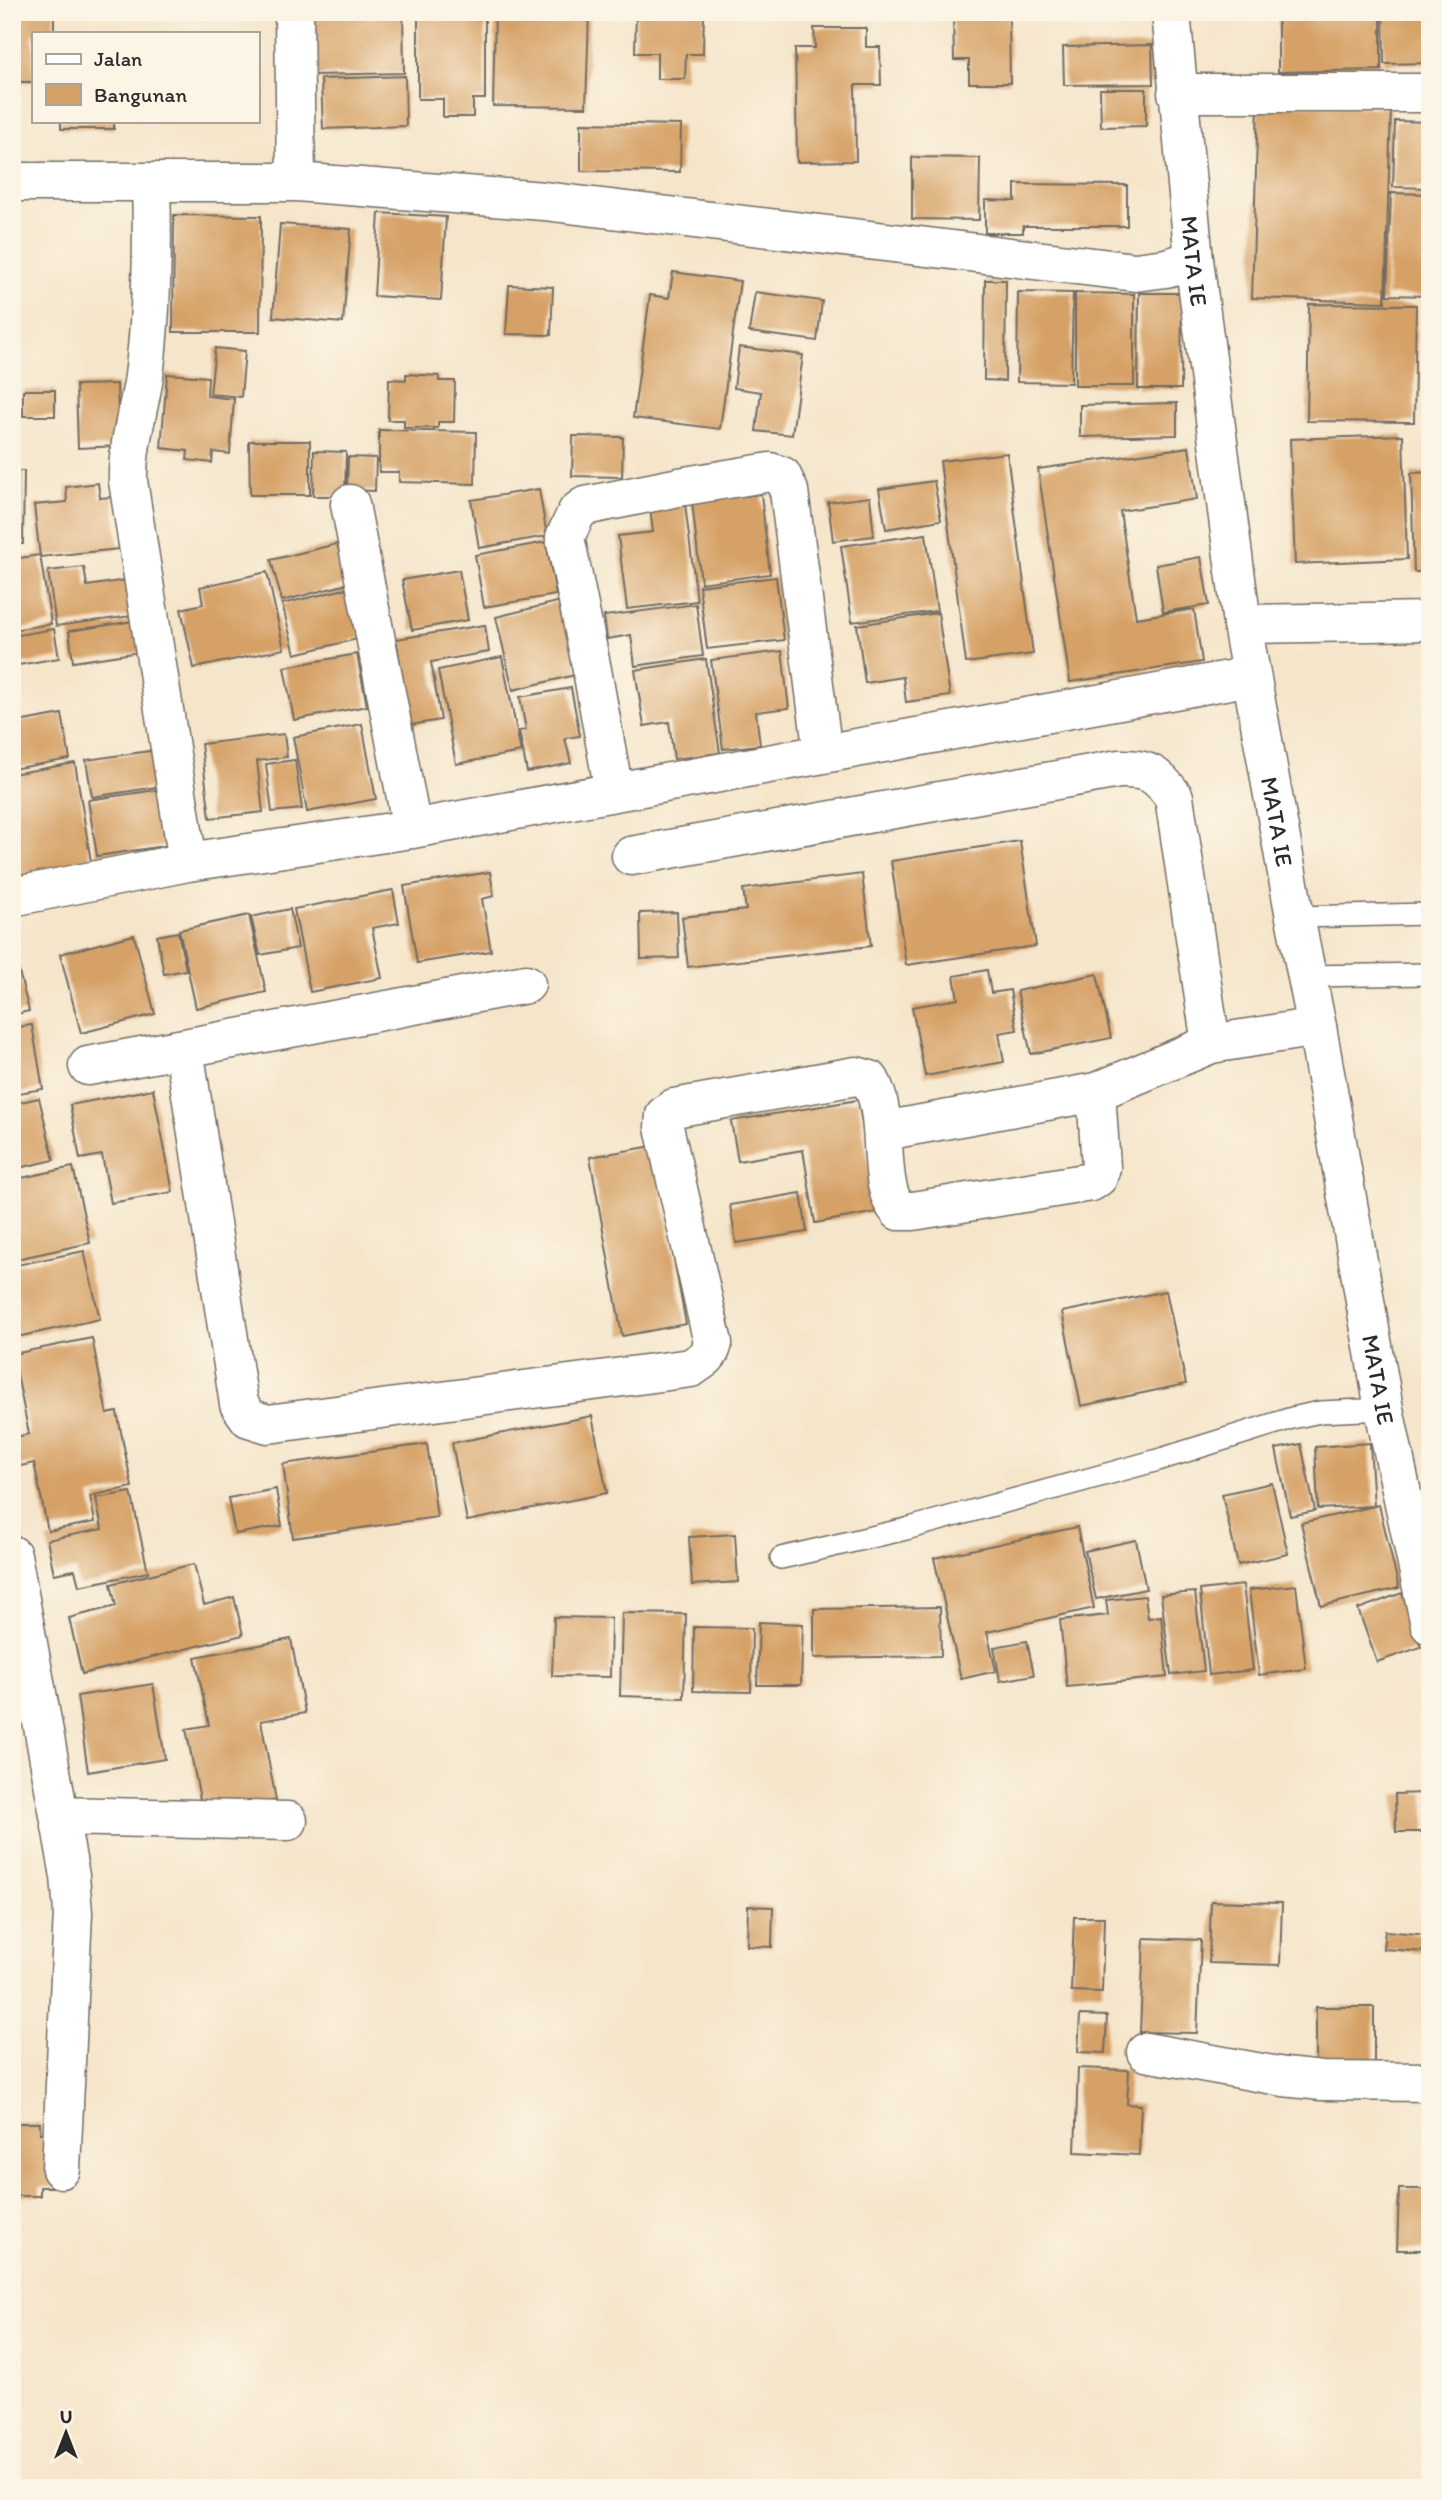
<svg xmlns="http://www.w3.org/2000/svg" width="1442" height="2500" font-family="Itim,sans-serif">
<rect width="100%" height="100%" fill="#fcf5e5"/>
<filter id="ink" filterUnits="userSpaceOnUse"><feTurbulence type="fractalNoise" baseFrequency=".0143" numOctaves="2"/><feDisplacementMap in="SourceGraphic" scale="14" xChannelSelector="R" yChannelSelector="G"/><feConvolveMatrix kernelMatrix="1 2 1 2 8 2 1 2 1" color-interpolation-filters="sRGB"/></filter>
<filter id="wash" filterUnits="userSpaceOnUse"><feTurbulence type="fractalNoise" baseFrequency=".00686" numOctaves="4" result="noise"/><feDisplacementMap in="SourceGraphic" scale="28" xChannelSelector="R" yChannelSelector="G"/><feGaussianBlur stdDeviation="1.57" result="paint"/><feColorMatrix in="noise" values="0 0 0 0 0 0 0 0 0 0 0 0 0 0 0 0 0 1.4 0 .05"/><feComposite in="paint" operator="in"/></filter>
<g filter="url(#wash)">
<rect width="100%" height="100%" fill="#f5e5ca"/>
<g id="blocks">
<!-- building -->
<path fill="#d6a166" d="M12 12H54V33H33V82H12Z
M129 12H228V15H129Z
M311 12H403L404 73 314 75Z
M418 12H485V99H473V117H443V99H418Z
M495 12H589L586 107 493 106Z
M636 12H704L703 54H686L685 79H657V53H635Z
M953 12H1009L1010 83H969V60H954Z
M1278 12H1381V70L1278 72Z
M1383 12H1430V63L1384 64Z
M814 28H866V47H880L881 85H855L856 161 797 162 795 48H815Z
M1152 45 1153 84 1064 85 1063 47Z
M405 76 406 126 323 129 321 79Z
M1100 89H1146V126L1101 127Z
M1258 104 1391 108 1385 302 1252 298Z
M61 121H114V129H61Z
M1395 121 1430 122V188L1393 187Z
M581 123 681 125 680 172 581 171Z
M912 157 980 158 979 220 912 219Z
M1015 184 1127 185V226H1023V233H985V200L1015 201Z
M1391 193 1430 194V296L1387 295Z
M379 213 446 217 441 300 374 296Z
M174 215 261 216 260 332H173Z
M280 224 351 229 343 323 273 317Z
M673 272 740 281 720 429 633 418 650 295 669 298Z
M12 275H17V327H12Z
M985 280H1006L1005 381 984 380Z
M509 285 553 287 551 335 506 334Z
M755 292 822 301 817 341 749 332Z
M1018 292 1073 293 1071 383 1017 382Z
M1075 293 1134 294V386H1075Z
M1139 293H1182L1181 389H1138Z
M1309 304 1416 305 1414 422 1307 421Z
M739 347 803 355 792 435 756 431 761 392 734 388Z
M215 348 245 351 241 397 210 394Z
M1424 360H1430V413H1424Z
M167 374 208 377 207 396 234 399 230 454 213 452 212 463 187 460 188 451 161 448Z
M406 374 439 376V381H455L454 422H438V428H404V420H388L389 379 406 380Z
M117 384 119 446 78 448 76 385Z
M23 390H55V416H23Z
M1177 403V435L1080 437V405Z
M379 430 476 432 475 484 399 482V472H379Z
M1403 435 1407 559 1295 564 1290 439Z
M573 436 623 437 622 477 572 476Z
M249 441H310V495H250Z
M1189 447 1197 499 1120 511 1136 618 1194 609 1202 662 1070 682 1038 469Z
M314 451 346 452 345 496H313Z
M1007 453 1033 654 966 663 940 461Z
M348 457 376 458 375 491 347 490Z
M12 471H24L23 544H12Z
M1430 472V572H1414L1411 473Z
M934 481 941 520 886 529 879 489Z
M98 483 100 498 113 497 119 549 40 557 34 505 67 502 66 487Z
M539 489 547 536 479 548 471 500Z
M761 494 770 574 701 583 692 502Z
M870 497 874 536 833 541 828 502Z
M685 504 697 601 627 609 618 536 653 532 650 508Z
M926 534 937 611 852 622 841 546Z
M546 542 556 595 484 607 475 555Z
M337 544 348 584 282 601 271 560Z
M40 555 51 624 12 630V559Z
M1201 557 1209 605 1163 612 1156 565Z
M84 567 87 586 127 580 132 616 56 626 48 571Z
M459 570 468 620 412 630 402 580Z
M267 572 284 649 194 668 181 609 203 604 200 587Z
M776 577 784 640 707 649 699 586Z
M349 588 361 638 295 654 282 604Z
M561 601 579 674 513 690 496 617Z
M696 604 703 656 635 666 631 635 607 639 604 616Z
M938 613 950 696 906 702 903 677 865 683 857 625Z
M134 621 140 652 73 662 69 631Z
M485 625 489 652 431 662 441 720 410 725 396 639Z
M54 629 59 658 12 666V636Z
M782 651 789 708 756 712 760 745 723 749 711 660Z
M357 654 367 706 294 720 284 667Z
M502 657 521 752 456 764 438 670Z
M706 659 720 753 674 759 669 722 644 726 635 670Z
M571 688 580 736 565 738 571 763 527 772 519 731 526 730 520 697Z
M62 714 70 759 12 769V723Z
M362 724 376 799 307 812 293 737Z
M284 734 287 757 257 761 263 812 210 818 201 744Z
M157 750 163 786 92 797 86 760Z
M295 760 302 809 272 812 266 764Z
M75 763 92 868 12 881V774Z
M163 789 171 845 97 856 88 800Z
M1020 841 1036 946 906 965 891 861Z
M490 872 494 896 482 899 491 951 417 963 404 886Z
M862 874 871 946 688 967 682 917 746 910 743 889Z
M393 890 399 923 372 928 382 978 310 992 294 909Z
M290 909 298 948 260 955 251 917Z
M677 912 679 958 641 959 640 913Z
M249 915 266 992 196 1008 179 930Z
M178 932 186 970 164 974 157 936Z
M134 935 155 1014 81 1033 60 954Z
M12 944 29 1011 12 1015Z
M987 970 991 993 1010 990 1017 1030 999 1033 1004 1062 925 1076 912 1007 958 999 954 976Z
M1097 974 1111 1038 1031 1054 1017 991Z
M32 1025 43 1089 12 1094V1028Z
M153 1089 173 1192 111 1203 102 1155 80 1159 70 1105Z
M39 1098 54 1160 19 1168 21 1175 12 1177V1104Z
M858 1100 877 1212 815 1223 803 1150 738 1161 731 1121Z
M653 1146 686 1324 622 1336 590 1157Z
M73 1167 90 1243 12 1260V1180Z
M801 1193 807 1232 736 1243 730 1205Z
M84 1251 100 1319 17 1337 12 1314V1266Z
M1166 1291 1186 1384 1081 1406 1062 1312Z
M92 1338 107 1414 117 1412 132 1487 90 1496 95 1522 48 1531 34 1463 16 1467 12 1448V1438L29 1434 13 1354Z
M592 1416 607 1493 467 1521 452 1443Z
M1370 1443 1374 1506 1318 1509 1315 1447Z
M427 1444 437 1517 293 1538 283 1464Z
M1301 1444 1315 1511 1290 1516 1276 1449Z
M1272 1483 1288 1554 1238 1565 1222 1494Z
M276 1489 282 1526 235 1534 228 1498Z
M131 1492 148 1572 79 1586 75 1570 54 1574 47 1540 102 1529 96 1498Z
M1379 1505 1399 1588 1321 1606 1301 1523Z
M1077 1527 1094 1608 987 1632 996 1671 961 1679 934 1558Z
M735 1534 738 1582 692 1585 689 1537Z
M1136 1540 1146 1589 1096 1599 1085 1551Z
M194 1564 204 1605 234 1597 243 1635 82 1674 69 1618 116 1606 111 1584Z
M1243 1585 1253 1670 1209 1675 1200 1590Z
M1296 1585 1306 1669 1259 1675 1249 1590Z
M1195 1592 1204 1671 1171 1675 1161 1595Z
M1402 1593 1421 1647 1377 1662 1358 1609Z
M1145 1596 1148 1618 1161 1616 1167 1677 1067 1687 1060 1620 1108 1615 1106 1600Z
M940 1607 941 1656 814 1658V1609Z
M622 1613 686 1614 684 1698 620 1696Z
M554 1617 611 1618 610 1677 552 1676Z
M759 1622 803 1624 801 1685H757Z
M694 1627 752 1628 751 1692 693 1691Z
M291 1639 305 1713 261 1721 276 1800 203 1814 186 1729 209 1725 195 1657Z
M1027 1641 1034 1675 1000 1681 994 1647Z
M12 1658 19 1691 12 1692Z
M153 1684 165 1759 88 1772 77 1696Z
M1424 1793 1426 1832H1396L1395 1794Z
M1211 1901 1282 1903 1280 1965 1209 1963Z
M748 1906 773 1907 772 1947 747 1946Z
M1074 1917H1104L1102 1992 1071 1991Z
M1385 1931 1427 1935 1426 1952 1383 1949Z
M1144 1938 1201 1940 1197 2033 1140 2032Z
M1316 2007H1374V2063L1316 2064Z
M1080 2015 1107 2016 1105 2053 1078 2052Z
M1078 2068 1129 2070 1127 2104 1141 2105 1139 2155 1075 2152Z
M12 2123H40V2133H55V2187H40V2196H12Z
M1399 2189H1430V2250H1397Z"/>
</g>
</g>
<g filter="url(#ink)">
<use href="#blocks" fill-opacity="0" stroke="#726c63" stroke-width="2"/>
<g fill="none" stroke-linecap="round" stroke-linejoin="round">
<!-- service casing -->
<g stroke="#726c63" stroke-width="24">
<path id="service" d="M1295 917 1430 914
M1306 976 1430 974
M781 1558 906 1529 1158 1460 1292 1418 1320 1412 1384 1409"/>
</g>
<!-- minor casing -->
<g stroke="#726c63" stroke-width="41">
<path id="minor" d="M294 12 296 182
M1177 93H1430
M12 182H296L544 201 1135 272 1166 268 1194 260
M151 183C153 247 152 312 144 376 139 411 127 445 128 481L188 862
M350 504 412 829
M1242 624 1430 621
M614 792 592 670 565 537 577 512 585 506 679 487 770 472 782 476 789 491 823 754
M631 856 1119 769C1148 768 1157 774 1174 797L1211 1044
M12 897 188 862 412 829 1251 676
M184 1049 239 1404 249 1418 268 1424 691 1368C703 1360 710 1357 713 1343L664 1127 665 1115 674 1108 856 1076 870 1080C892 1118 874 1184 899 1211H913L1091 1182 1098 1177 1101 1167 1096 1092
M88 1066 526 984
M884 1131 1096 1092 1211 1044 1317 1027
M12 1555 70 1876 73 1913 61 2169
M59 1816 288 1821
M1146 2052 1284 2077 1322 2081 1430 2082"/>
</g>
<!-- tertiary casing -->
<g stroke="#726c63" stroke-width="41">
<g id="tertiary">
<path id="s1" d="M1171 12 1194 260 1242 624 1295 917 1317 1027 1384 1409 1430 1625"/>
</g>
</g>
<!-- service -->
<use href="#service" stroke="#fff" stroke-width="21"/>
<!-- minor -->
<use href="#minor" stroke="#fff" stroke-width="38"/>
<!-- tertiary -->
<use href="#tertiary" stroke="#fff" stroke-width="38"/>
</g>
</g>
<g text-anchor="middle" dominant-baseline="central" stroke-width="5" stroke-linejoin="round" paint-order="stroke">
<!-- street labels -->
<g font-size="24" fill="#2b2b2b" stroke="#fcf5e5">
<text stroke="none"><textPath href="#s1" startOffset="250">MATA IE</textPath></text>
<text stroke="none"><textPath href="#s1" startOffset="817">MATA IE</textPath></text>
<text stroke="none"><textPath href="#s1" startOffset="1384">MATA IE</textPath></text>
</g>
</g>
<!-- margin -->
<rect width="1442" height="2500" fill="none" stroke="#fcf5e5" stroke-width="42"/>
<!-- legend -->
<rect x="32" y="32" width="228" height="91" fill="#fcf5e5" stroke="#a8a49b" stroke-width="2"/>
<rect x="46" y="54" width="35" height="10" fill="#ffffff" stroke="#a8a49b" stroke-width="2"/>
<text x="94" y="66" font-size="21" fill="#2b2b2b">Jalan</text>
<rect x="46" y="84" width="35" height="21" fill="#d6a166" stroke="#a8a49b" stroke-width="2"/>
<text x="94" y="102" font-size="21" fill="#2b2b2b">Bangunan</text>
<!-- north arrow -->
<g transform="translate(66 2433)" stroke="#fcf5e5" stroke-width="5" paint-order="stroke">
<path d="M0-5L12 26L0 18L-12 26Z" fill="#2b2b2b"/>
<text y="-10" font-size="19" font-weight="bold" text-anchor="middle" fill="#2b2b2b">U</text>
</g>
</svg>
